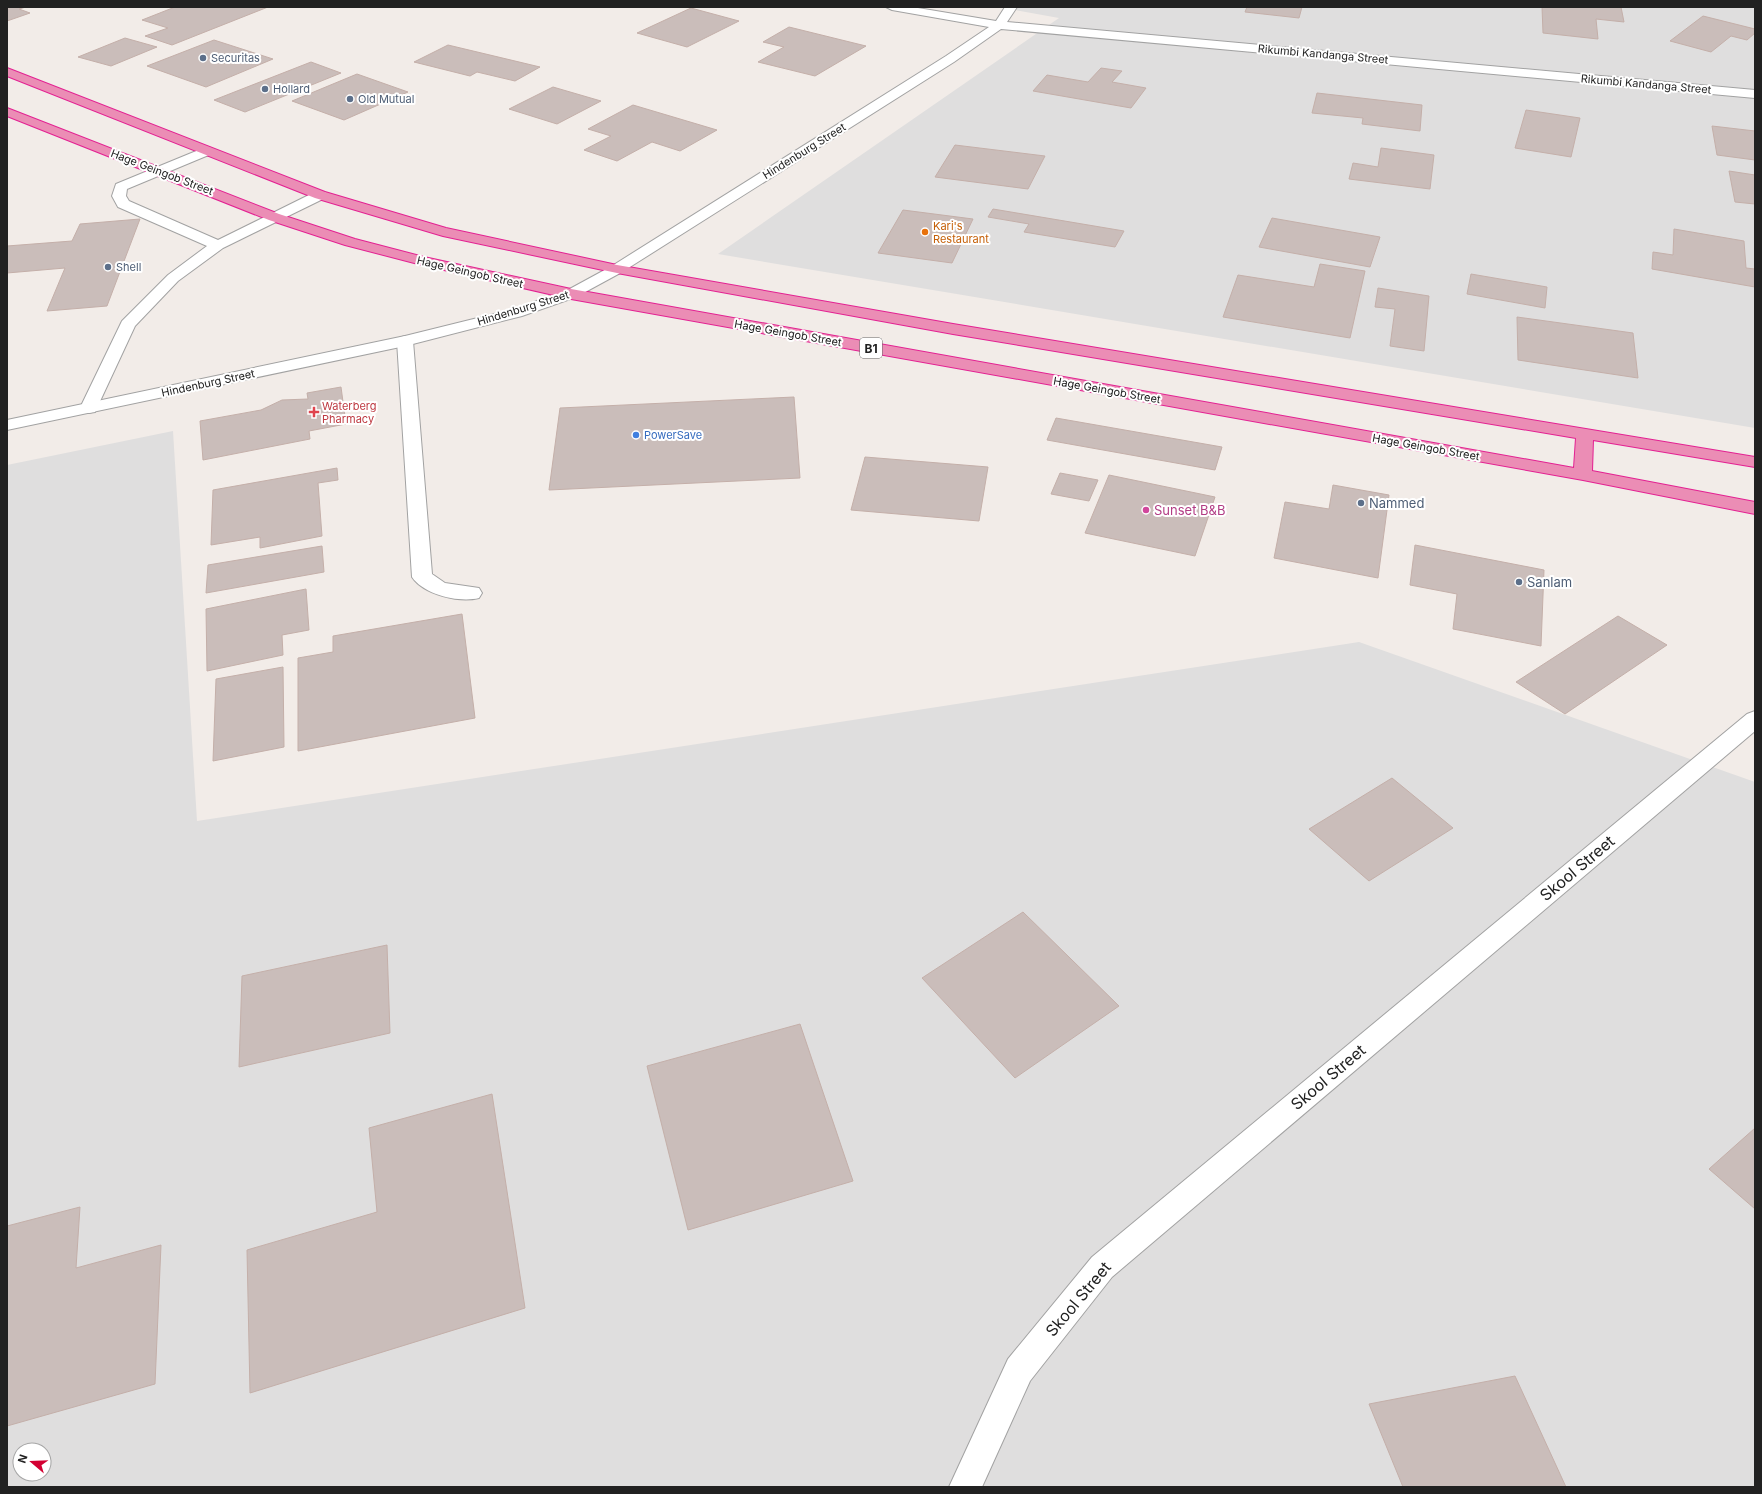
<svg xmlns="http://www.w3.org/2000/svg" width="1762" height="1494" font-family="Inter,sans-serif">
<rect width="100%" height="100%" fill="#f2ece8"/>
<!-- residential -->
<path fill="#dfdede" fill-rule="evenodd" d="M998 7H1755V428L718 254 1059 18Z
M173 431 197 821 1359 642 1755 782V1487H7V465ZM20 1450H44V1474H20Z"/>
<!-- building -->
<path fill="#cabdba" stroke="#c4afa9" d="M7 7H26L19 9 30 13 7 21Z
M175 7H268L172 45 145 36 168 28 142 20Z
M1247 7H1302L1299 18 1245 12Z
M1542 7H1621L1624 22 1596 19 1598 39 1543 33Z
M691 8 739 21 687 47 637 33Z
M1703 16 1755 29V33L1747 40 1731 36 1711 52 1670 41Z
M789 27 866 46 815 76 758 62 784 47 763 42Z
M125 38 157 47 111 66 78 57Z
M214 40 273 59 206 87 147 66Z
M448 45 540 67 515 81 477 72 470 76 414 62Z
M311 62 341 73 245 112 214 100Z
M1101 68 1122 71 1112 82 1146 88 1131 108 1033 91 1047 75 1088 82Z
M357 74 408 92 344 120 292 101Z
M553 87 601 101 557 124 509 109Z
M1317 93 1422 105 1420 131 1362 124 1363 118 1312 113Z
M633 105 717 130 680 151 652 142 617 161 584 150 611 136 588 129Z
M1526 110 1580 118 1571 157 1515 148Z
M1712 126 1755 131V160L1717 155Z
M955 145 1045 156 1028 189 935 177Z
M1381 148 1434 155 1430 189 1349 179 1353 163 1378 167Z
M1729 171 1755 175V204L1735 202Z
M993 209 1124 231 1115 247 1024 232 1029 224 988 217Z
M903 210 973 219 952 263 878 253Z
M1272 218 1380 237 1370 267 1259 247Z
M140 219 107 306 47 311 65 268 7 273V246L72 241 80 224Z
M1674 229 1744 241 1746 268 1755 269V287L1652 269 1653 252 1673 255Z
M1320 264 1365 271 1350 338 1223 317 1238 275 1314 287Z
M1471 274 1547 287 1545 308 1467 294Z
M1378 288 1429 296 1424 351 1390 346 1395 309 1375 307Z
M1517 317 1633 333 1638 378 1518 360Z
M341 387 346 424 309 431 310 439 203 460 200 421 261 410 282 400 308 399 307 393Z
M794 397 800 478 549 490 560 408Z
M1056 418 1222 447 1215 470 1047 440Z
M865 457 988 467 979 521 851 510Z
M337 468 338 480 318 483 322 536 260 548V537L211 545 213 490Z
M1060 473 1098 480 1089 501 1051 494Z
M1109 475 1215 497 1195 556 1085 533Z
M1333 485 1389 495 1378 578 1274 558 1285 502 1329 509Z
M1415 545 1544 570 1541 646 1453 629 1457 594 1410 585Z
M322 546 324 572 206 593 208 565Z
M306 589 309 630 282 635 283 655 207 671 206 609Z
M462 614 475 718 298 751V658L333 652V636Z
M1618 616 1667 645 1565 714 1516 682Z
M283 667 284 747 213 761 216 679Z
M1392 778 1453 828 1369 881 1309 829Z
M1023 912 1119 1006 1015 1078 922 978Z
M387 945 390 1033 239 1067 242 976Z
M800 1024 853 1181 688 1230 647 1066Z
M492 1094 525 1308 250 1393 247 1250 377 1212 369 1128Z
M1755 1128V1209L1709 1169Z
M80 1207 76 1268 161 1245 155 1384 7 1426V1226Z
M1515 1376 1566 1487H1403L1369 1404Z"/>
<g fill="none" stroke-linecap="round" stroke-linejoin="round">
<!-- lane casing -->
<g stroke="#a2a2a2" stroke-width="2">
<path id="lane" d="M206 147 211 148 213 151 211 154 127 189 126 196 129 201 218 240 315 192H325L327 195 325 198 223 248 178 281 135 326 95 412 89 413 83 412 80 408 122 321 168 275 207 246 118 207 112 196 116 184Z
M405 336 411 338 413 341 432 574 445 583 479 588 482 593 479 598C460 603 424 595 412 577L397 341 399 338Z"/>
</g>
<!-- street casing -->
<g stroke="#a2a2a2" stroke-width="2">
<path id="street" d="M886 7H912L996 21 1005 7H1017L1007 22 1755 90V98L1001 29 954 62 622 272 576 297 522 316 405 346 7 430V420L405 336 510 310 566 291 612 266 946 56 989 27 892 10Z
M1755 711V731L1112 1277 1030 1381 982 1487H949L1008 1359 1092 1257 1747 714Z"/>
</g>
<!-- highway casing -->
<g stroke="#e32192" stroke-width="2">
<path id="highway" d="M7 68 325 192 446 228 617 265 953 324 1755 457V467L1593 440 1592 471 1755 502V514L1583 480 571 299 422 265 345 245 269 220 7 116V108L279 214 355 239 424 257 571 289 1574 468 1576 438 953 334 617 273 443 236 315 198 7 76Z"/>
</g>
<!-- lane -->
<use href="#lane" fill="#fff" fill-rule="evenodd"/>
<!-- street -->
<use href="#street" fill="#fff" fill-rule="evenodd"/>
<!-- highway -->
<use href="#highway" fill="#eb8db5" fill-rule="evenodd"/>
</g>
<!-- markers -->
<g fill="#5c6f8a" stroke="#fff" stroke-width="1.5">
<circle cx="203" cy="58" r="4"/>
<circle cx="265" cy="89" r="4"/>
<circle cx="350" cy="99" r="4"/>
<circle cx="108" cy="267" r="4"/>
<circle cx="1361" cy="503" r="4"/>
<circle cx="1519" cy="582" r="4"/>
</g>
<circle fill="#e8710a" stroke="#fff" stroke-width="1.5" cx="925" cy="232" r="4"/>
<path fill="#e0444e" stroke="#fff" stroke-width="1.5" d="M312 406h4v4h4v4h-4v4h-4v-4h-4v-4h4z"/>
<circle fill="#3f7fe0" stroke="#fff" stroke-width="1.5" cx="636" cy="435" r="4"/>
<circle fill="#d1479c" stroke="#fff" stroke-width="1.5" cx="1146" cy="510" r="4"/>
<g text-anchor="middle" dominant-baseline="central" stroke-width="4" stroke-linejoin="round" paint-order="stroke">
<!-- far-street labels -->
<g font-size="11" fill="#212121" stroke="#fff">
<text transform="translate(1323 54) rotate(5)">Rikumbi Kandanga Street</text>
<text transform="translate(1646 84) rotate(5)">Rikumbi Kandanga Street</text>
<text transform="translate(804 151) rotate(-32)">Hindenburg Street</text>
<text transform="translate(162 172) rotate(21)">Hage Geingob Street</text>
<text transform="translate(470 272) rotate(13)">Hage Geingob Street</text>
<text transform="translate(523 308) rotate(-17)">Hindenburg Street</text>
<text transform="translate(788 333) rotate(10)">Hage Geingob Street</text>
<text transform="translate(208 383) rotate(-12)">Hindenburg Street</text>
<text transform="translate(1107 390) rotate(10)">Hage Geingob Street</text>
<text transform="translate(1426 447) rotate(10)">Hage Geingob Street</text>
</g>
<!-- far-service labels -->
<g font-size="11" fill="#4e5e75" stroke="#fff" text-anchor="start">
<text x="211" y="58">Securitas</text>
<text x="273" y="89">Hollard</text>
<text x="358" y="99">Old Mutual</text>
<text x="116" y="267">Shell</text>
</g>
<!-- far-food labels -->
<g font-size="11" fill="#c56008" stroke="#fff" text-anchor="start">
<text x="933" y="226">Kari's<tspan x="933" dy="13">Restaurant</tspan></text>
</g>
<!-- far-health labels -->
<g font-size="11" fill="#be3a42" stroke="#fff" text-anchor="start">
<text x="322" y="406">Waterberg<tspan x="322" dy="13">Pharmacy</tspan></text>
</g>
<!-- far-shop labels -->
<g font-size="11" fill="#366cbe" stroke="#fff" text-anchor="start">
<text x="644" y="435">PowerSave</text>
</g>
<!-- shield labels -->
<rect fill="#fff" stroke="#646464" stroke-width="1" x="860" y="338" width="22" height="20" rx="3"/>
<g font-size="12" font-weight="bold" fill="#212121">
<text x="871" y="348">B1</text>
</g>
<!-- service labels -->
<g font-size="13" fill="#4e5e75" stroke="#fff" text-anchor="start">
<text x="1369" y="503">Nammed</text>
<text x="1527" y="582">Sanlam</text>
</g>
<!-- hotel labels -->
<g font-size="13" fill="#b23c85" stroke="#fff" text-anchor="start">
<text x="1154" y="510">Sunset B&amp;B</text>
</g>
<!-- near-street labels -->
<g font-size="16" fill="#212121" stroke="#fff">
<text transform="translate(1577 868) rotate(-40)">Skool Street</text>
<text transform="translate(1328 1077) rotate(-40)">Skool Street</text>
<text transform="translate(1078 1299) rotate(-50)">Skool Street</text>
</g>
</g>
<!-- border -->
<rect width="1762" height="1494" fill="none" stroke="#212121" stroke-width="16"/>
<!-- north arrow -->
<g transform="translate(32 1462) rotate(289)"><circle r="19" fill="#ffffff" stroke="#a6a6a6"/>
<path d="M0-3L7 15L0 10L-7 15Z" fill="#d30032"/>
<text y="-6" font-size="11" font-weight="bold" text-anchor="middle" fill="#212121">N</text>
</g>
</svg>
